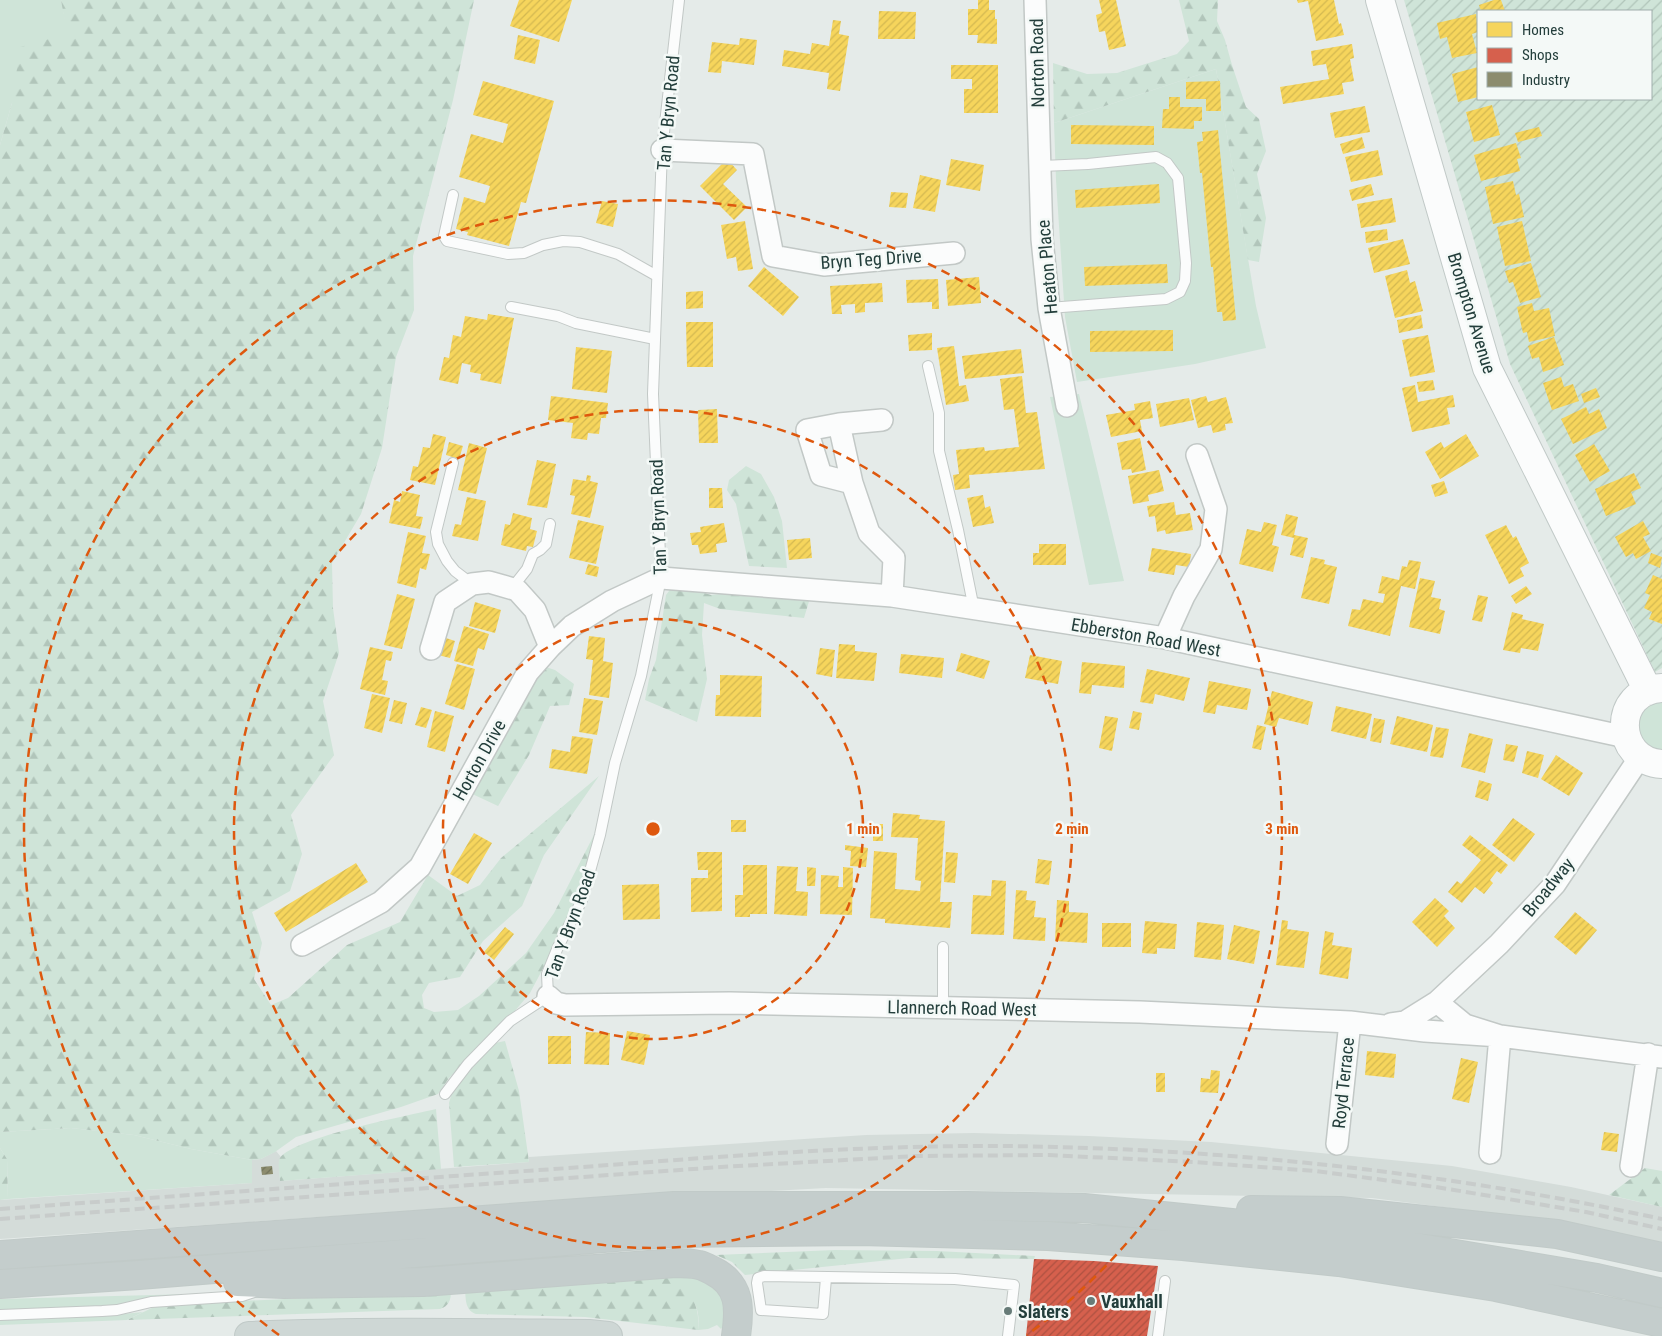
<svg xmlns="http://www.w3.org/2000/svg" width="1662" height="1336" font-family="'Roboto Condensed',sans-serif">
<defs>
<pattern id="forest-firs" width="22" height="20" patternUnits="userSpaceOnUse" patternTransform="scale(1.25)"><rect width="22" height="20" fill="#cfe4d8"/><path d="M5 1l3.5 6h-7zM16 11l3.5 6h-7z" fill="#b1c5ba"/></pattern>
<pattern id="garden-furrows" width="10" height="10" patternUnits="userSpaceOnUse" patternTransform="scale(1.25)"><rect width="10" height="10" fill="#cfe4d8"/><path d="M-1 1l2-2M0 10L10 0M9 11l2-2" fill="none" stroke="#b1c5ba"/></pattern>
<pattern id="homes-hatch" width="6" height="6" patternUnits="userSpaceOnUse" patternTransform="scale(1.25)"><rect width="6" height="6" fill="#f6d55c"/><path d="M-1 1l2-2M0 6l6-6M5 7l2-2" fill="none" stroke="#d3b851"/></pattern>
<pattern id="shops-hatch" width="6" height="6" patternUnits="userSpaceOnUse" patternTransform="scale(1.25)"><rect width="6" height="6" fill="#d6604d"/><path d="M-1 1l2-2M0 6l6-6M5 7l2-2" fill="none" stroke="#ad5141"/></pattern>
<pattern id="industry-hatch" width="6" height="6" patternUnits="userSpaceOnUse" patternTransform="scale(1.25)"><rect width="6" height="6" fill="#8c8c6e"/><path d="M-1 1l2-2M0 6l6-6M5 7l2-2" fill="none" stroke="#72745c"/></pattern>
</defs>
<rect width="100%" height="100%" fill="#e5ebe9"/>
<!-- built -->
<path fill="#d4dcd9" d="M974 1133 1089 1136 1211 1142 1452 1166 1571 1187 1662 1207V1245L1543 1220 1372 1198 826 1188 436 1209 0 1239V1200L252 1183V1160L261 1159 276 1151 281 1157 279 1162 280 1181 529 1162V1157L866 1135Z"/>
<!-- grass -->
<path fill="#cfe4d8" d="M0 0H61L68 34 12 103 0 145Z
M1216 69 1256 306 1266 348 1195 364 1077 382 1065 317 1056 180 1054 123Z
M1079 394 1124 581 1089 585 1050 397Z
M1662 699V754L1637 738C1639 712 1635 708 1662 699Z
M71 1128 134 1135 191 1149 252 1160V1183L8 1199 7 1159 0 1148V1132Z
M692 1273 724 1292 725 1324 721 1329 717 1325 708 1329 698 1330C702 1299 686 1293 665 1276Z
M230 1293 145 1298 115 1305 0 1310V1299Z
M143 1312 127 1320 0 1325V1320L113 1315Z"/>
<!-- forest -->
<path fill="url(#forest-firs)" d="M61 0H474L453 100 413 256 414 310 396 357 382 448 361 514 332 563 333 608 339 653 323 701 334 755 291 815 302 854 290 891 252 912 262 943 254 979 271 1005 288 998 347 945 400 922 428 875 457 896 480 885 501 858 599 776 544 855 522 906 483 941 460 977 429 983 422 995 424 1008 434 1012 458 1010 479 996 526 953 554 913 596 831 577 896 548 959 530 993 514 1012 449 1078 438 1094 401 1107 296 1137 275 1152 261 1159 252 1160 191 1149 134 1135 71 1128 0 1132V145L12 103 20 47 67 34Z
M1179 0H1218L1217 21 1225 40 1232 65 1246 107 1259 119 1266 151 1257 174 1266 218 1259 262 1248 260 1216 69 1054 123 1053 63 1087 74 1117 73 1177 54 1189 41Z
M746 466 761 474 774 497 782 521 787 568 749 566 736 504 727 490 729 480Z
M672 587H686L711 595 721 594 779 599 810 598 804 618 720 609 704 603 702 635 707 679 697 722 645 700 649 679 656 660 666 595Z
M540 665 555 670 574 684 569 705 550 706 529 755 498 806 468 792Z
M505 1041 519 1091 529 1162 454 1167 449 1103 453 1089 495 1043Z
M436 1109 441 1169 280 1181C280 1175 277 1164 280 1158 295 1137 407 1116 436 1109Z
M0 1148 7 1159 8 1199 0 1200Z
M1645 1168 1662 1171V1207L1609 1195Z
M835 1250 937 1251 1035 1256 1034 1259 909 1258 745 1275 732 1262 716 1255Z
M665 1276C688 1285 701 1304 698 1330L585 1317 476 1314C465 1310 466 1300 465 1290Z
M451 1291C451 1300 449 1306 440 1309L127 1320 158 1305Z"/>
<!-- garden -->
<path fill="url(#garden-furrows)" fill-rule="evenodd" d="M1404 0H1662V668L1655 672 1510 364ZM1478 11H1651V99H1478Z"/>
<!-- homes -->
<path fill="url(#homes-hatch)" d="M519 0H572L559 42 510 26Z
M978 0H989V10H995V19H997V44L977 43 978 35H968V9H978Z
M1099 0H1116L1126 46 1109 50 1105 31 1099 32 1096 15 1102 13Z
M1297 0H1334L1339 24 1341 23 1344 35 1316 41 1308 1 1298 3Z
M1494 0H1501L1505 11H1481L1479 5Z
M879 11 916 12 915 39H878Z
M1476 14 1478 32 1472 34 1477 53 1452 58 1447 37 1440 39 1437 23Z
M833 20 841 21 839 34 849 36 840 91 827 89 829 73 782 66 784 50 810 54 812 43 829 46Z
M518 35 540 40 535 64 514 59Z
M740 38 757 40 754 65 722 61 721 73 708 72 712 42 739 45Z
M1352 44 1354 58 1350 59 1354 81 1342 83 1344 94 1283 104 1280 87 1329 79 1326 64 1313 66 1311 51Z
M951 65H998V113H964V89H972V79H951Z
M1478 67V97L1458 102 1452 74Z
M483 81 554 101 526 203 521 202 509 246 467 235 468 232 456 229 464 197 485 203 490 186 459 177 471 134 503 143 508 124 473 115Z
M1220 81 1221 111H1206V99H1186V82Z
M1169 97H1180V107H1202V121H1194V129L1162 128 1163 109H1169Z
M1492 105 1500 135 1474 142 1466 112Z
M1365 106 1370 132 1335 138 1330 113Z
M1071 125 1154 126V145L1071 144Z
M1539 127 1542 136 1518 142 1515 133Z
M1218 130 1236 320 1223 321 1222 312H1217L1213 267H1211L1202 173H1200L1197 142 1203 141 1202 132Z
M1362 137 1365 148 1343 154 1340 144Z
M1516 143 1521 158 1517 159 1520 171 1481 181 1474 155Z
M1378 150 1383 175 1351 182 1345 157Z
M727 159 737 170 723 184 747 207 734 220 700 186Z
M951 159 984 165 980 191 946 185Z
M920 175 941 180 935 212 913 208Z
M1513 181 1516 195 1519 194 1524 217 1493 224 1485 187Z
M1159 184 1160 203 1076 208 1075 190Z
M1371 184 1374 195 1352 201 1349 190Z
M891 192 908 193 906 208 889 207Z
M1392 198 1396 222 1361 228 1357 204Z
M602 201 618 204 613 227 596 223Z
M745 221 753 269 738 271 736 257 727 259 721 225Z
M1522 221 1531 261 1505 266 1497 227Z
M1387 229 1388 240 1366 243 1365 232Z
M1403 239 1410 264 1374 273 1368 248Z
M1531 263 1541 297 1520 303 1513 282 1509 283 1505 271Z
M1167 264 1168 283 1085 286 1084 267Z
M764 267 799 297 783 316 748 286Z
M1407 270 1410 283 1415 281 1423 311 1395 318 1385 276Z
M979 277 981 303 948 306 946 280Z
M938 279 939 309H932V302L907 303 906 280Z
M882 283 883 302 865 303V312L855 313V304L841 305 842 314H832L830 286Z
M703 291V308L686 309V292Z
M1532 303 1534 311 1549 308 1555 336 1529 342 1527 332 1523 333 1517 307Z
M488 314 514 318 501 384 480 380 481 374 470 372 471 365 462 363 458 384 439 380 444 357 449 358 453 335 461 337 465 316 487 320Z
M1421 315 1423 328 1399 333 1397 320Z
M686 322H713V367H687Z
M1173 330V351L1090 352V331Z
M932 333V350L909 351 908 335Z
M1428 335 1435 372 1410 377 1402 340Z
M1554 337 1564 365 1543 372 1539 357 1532 359 1528 346Z
M954 346 959 386 966 385 969 401 946 405 937 348Z
M576 347 612 351 607 393 572 389Z
M1021 349 1024 373 965 379 962 356Z
M1022 376 1026 413 1037 412 1045 469 969 475 970 488 955 490 953 475 959 474 956 450 984 447 985 451 1019 447 1014 409 1004 410 1000 379Z
M1561 377 1564 387 1573 384 1579 401 1552 410 1543 383Z
M1433 380 1435 390 1419 392 1417 382Z
M1415 385 1418 402 1453 395 1455 407 1447 408 1450 424 1412 432 1402 388Z
M1596 388 1600 397 1584 403 1581 394Z
M551 396 608 403 606 418H601L599 434 588 433 587 440 571 438 573 423 548 420Z
M1206 396 1208 402 1226 397 1233 423 1225 424 1226 430 1213 433 1211 425 1198 428 1191 400Z
M1189 398 1194 420 1160 427 1156 404Z
M1150 401 1153 418 1140 420 1142 431 1111 437 1106 415 1135 410 1134 404Z
M1586 407 1589 414 1599 409 1607 428 1573 444 1561 419Z
M717 409 718 443H699L698 410Z
M433 434 446 437 435 485 410 480 413 466 418 467 423 447 430 448Z
M1466 434 1479 456 1440 479 1425 452 1441 442 1444 448Z
M1140 438 1146 470 1132 473 1131 469 1122 470 1117 443Z
M449 442 463 446 459 459 446 455Z
M469 443 487 448 476 494 458 490Z
M1594 444 1610 471 1590 482 1575 455Z
M537 460 556 464 547 508 527 505Z
M1159 470 1164 491 1148 495 1149 501 1133 504 1128 476Z
M1634 473 1641 488 1631 492 1636 504 1606 516 1595 489Z
M587 475 591 476 590 481 598 483 590 518 571 514 575 496 570 495 573 479 586 481Z
M1444 481 1448 493 1435 497 1431 485Z
M709 488H722L723 508H709Z
M402 491 420 495 416 516 423 517 420 529 389 523 394 500 400 502Z
M983 495 985 508 990 506 994 523 973 527 967 498Z
M467 497 486 501 478 541 452 536 455 524 461 525Z
M1174 502 1176 515 1190 513 1193 530 1166 534 1165 530 1157 532 1155 516 1149 517 1147 506Z
M513 513 532 518 530 529 537 531 533 547 527 546 526 551 501 545 505 524 510 525Z
M1286 514 1298 517 1294 535 1308 538 1303 558 1290 555 1294 538 1281 535Z
M578 520 604 526 596 564 569 558Z
M1643 521 1650 534 1643 537 1651 551 1636 559 1633 553 1626 557 1615 537Z
M1264 522 1277 525 1272 545 1279 547 1273 572 1239 564 1247 529 1261 532Z
M724 523 727 542 716 544 717 552 700 554 698 545H692L690 533 701 532 700 527Z
M1506 525 1513 538 1516 536 1529 563 1520 568 1524 576 1509 584 1485 535Z
M408 532 426 536 422 553 430 554 426 570 420 568 416 588 397 583Z
M810 538 812 558 789 560 787 540Z
M1039 544H1066V565H1033V553H1039Z
M1152 548 1191 554 1189 567 1176 565 1174 575 1148 571Z
M1651 553 1662 557 1660 568 1648 563Z
M1311 557 1325 560 1324 564 1337 567 1329 604 1301 598Z
M1409 560 1421 562 1415 589 1401 586 1390 636 1348 626 1352 609 1360 610 1363 599 1383 603 1385 594 1378 593 1382 576 1399 580 1402 566 1407 567Z
M588 564 599 567 597 577 585 574Z
M1653 575 1662 579V624L1649 619 1652 612 1644 608 1650 595 1645 593Z
M1420 578 1435 581 1431 597 1441 599 1439 609 1445 611 1440 634 1409 627Z
M1526 586 1532 594 1516 604 1511 596Z
M397 594 415 599 402 649 384 645Z
M1478 595 1488 597 1482 622 1472 620Z
M475 602 501 610 495 633 469 626Z
M1512 612 1523 615 1522 619 1544 624 1538 651 1521 648 1520 653 1503 650Z
M464 626 489 634 484 650 478 648 473 666 454 661Z
M589 636 605 638 603 661 613 663 609 698 589 695 593 660 586 659Z
M443 637 455 641 450 658 438 655Z
M839 644 855 645V651L877 653 874 681 836 678Z
M370 647 393 652 391 661 386 660 382 680 388 681 385 695 360 689Z
M820 648 835 650 832 677 816 674Z
M961 653 990 661 984 679 956 671Z
M901 654 944 658 942 678 899 673Z
M1030 655 1062 661 1058 684 1025 678Z
M1082 662 1125 666 1124 688 1092 685 1091 694 1079 693Z
M457 664 475 669 464 710 445 704Z
M1147 669 1190 678 1184 701 1155 694 1153 704 1140 702Z
M720 675 762 676 761 717 715 716 716 695H720Z
M1209 681 1251 689 1247 710 1217 705 1215 714 1203 712Z
M1272 691 1313 702 1308 725 1279 718 1276 727 1264 724Z
M372 694 390 698 382 733 364 728Z
M584 698 603 701 597 735 579 732Z
M394 700 407 703 402 724 389 721Z
M1336 706 1372 714 1366 739 1331 731Z
M421 707 432 710 426 728 415 725Z
M435 711 454 716 445 752 427 747Z
M1133 711 1142 713 1139 730 1129 728Z
M1105 716 1118 718 1112 751 1099 748Z
M1397 716 1433 725 1427 752 1390 744Z
M1374 718 1385 720 1381 743 1370 741Z
M1257 725 1266 727 1261 750 1252 748Z
M1436 727 1449 729 1443 758 1430 756Z
M1469 733 1493 739 1485 773 1461 767Z
M572 736 593 739 587 774 549 768 552 749 570 752Z
M1506 744 1518 746 1514 762 1503 760Z
M1527 751 1544 755 1538 778 1522 773Z
M1556 755 1583 773 1569 796 1541 779Z
M1479 780 1492 784 1488 801 1475 797Z
M893 813 920 815 919 819 945 821 940 902H952L950 928 885 923V919L870 918 874 851 897 853 895 889 920 891 921 881 915 880 918 838 891 837Z
M1513 818 1535 834 1514 862 1492 845Z
M731 820H746V832H731Z
M873 824H883V841H873Z
M474 833 492 843 468 884 450 874Z
M1470 835 1508 865 1501 874 1497 871 1490 880 1493 883 1484 894 1475 887 1462 903 1448 892 1457 881 1461 884 1481 860 1462 845Z
M845 845 868 848 866 867 850 866 851 851 845 850Z
M697 852H722V911L691 912V878H708V870H698Z
M946 852 958 853 955 883 944 882Z
M1038 859 1052 861 1049 885 1035 883Z
M356 863 368 882 286 932 274 913Z
M743 865H767V914H750V917H735V895H743Z
M777 866 798 867 796 891 808 892 807 916 774 914Z
M807 867 816 868 815 886H807Z
M843 867 853 868 852 915 820 914 821 875 839 876 838 887H843Z
M992 880 1006 881 1004 935 971 934 973 895 991 896Z
M659 884 660 919 623 920 622 885Z
M1016 890 1027 891 1026 900 1036 901 1034 917 1046 918 1045 941 1013 939Z
M1435 898 1449 911 1444 916 1455 928 1437 947 1412 922Z
M1057 900 1069 901V912L1088 913 1087 943 1055 941Z
M1575 912 1597 930 1576 955 1554 937Z
M1282 920 1288 921 1287 929 1309 932 1304 968 1276 965Z
M1145 921 1177 924 1175 949 1157 948V954L1142 953Z
M1197 922 1224 925 1221 960 1194 957Z
M1102 923H1131V947H1102Z
M1234 925 1260 931 1254 964 1227 959Z
M505 927 514 934 494 960 484 952Z
M1325 931 1334 933 1332 945 1352 948 1348 979 1319 974Z
M627 1031 650 1035 644 1065 621 1060Z
M586 1032 610 1033 609 1065 584 1064Z
M548 1036H571V1064H548Z
M1367 1051 1396 1054 1394 1078 1365 1075Z
M1461 1058 1478 1062 1469 1103 1452 1099Z
M1211 1070 1220 1071 1218 1093 1200 1092 1201 1078 1210 1079Z
M1156 1073H1165V1092H1156Z
M1604 1132 1619 1134 1617 1152 1601 1150Z"/>
<!-- shops -->
<path fill="url(#shops-hatch)" d="M1034 1259 1094 1261 1158 1266 1147 1336H1026Z"/>
<!-- industry -->
<path fill="url(#industry-hatch)" d="M272 1166 273 1174 262 1175 261 1167Z"/>
<g fill="none" stroke-linecap="round" stroke-linejoin="round">
<!-- service casing -->
<g stroke="#c2c8c6" stroke-width="12">
<path id="service" d="M1042 166 1088 164 1156 157 1167 163 1178 178 1186 263 1185 281 1180 292 1166 299 1049 308
M453 195 444 236 447 241 508 254 524 253 543 245 563 241 580 242 618 254 657 276
M511 307 558 316 576 323 655 339
M928 366 939 413V451L958 530 974 609
M453 463 436 532 438 544 447 561 455 571 472 584
M512 588 527 569 533 554 540 550 546 544 550 524
M943 1007V947
M445 1094 468 1064 510 1021 548 996 547 974 558 947 582 900 600 835 615 763 641 676 661 578 653 394 662 150 679 0
M826 1278 823 1314 761 1310 757 1283 758 1278 764 1276 955 1279 1014 1285 1008 1336
M0 1315 102 1311 117 1310 151 1302 242 1296 254 1292
M1158 1336 1165 1281"/>
</g>
<!-- minor casing -->
<g stroke="#c2c8c6" stroke-width="24">
<path id="minor" d="M1035 0 1042 239 1049 308 1067 406
M662 150 753 154 773 256 824 265 954 253
M839 424 852 483 821 475 807 430 839 424 882 420
M852 483 869 533 894 558 892 596
M1165 638 1184 596 1211 549 1216 509 1197 455
M431 649 445 602 472 584 489 582 517 590 535 610 550 647
M302 945 381 902 420 867 528 672 550 647 572 626 612 601 661 578 892 596 1165 638 1626 737
M548 996 556 1003 565 1005 730 1003 1140 1012 1350 1022 1425 1031 1500 1036 1490 1153
M1437 1002 1465 1025 1500 1036 1662 1057
M1391 1024 1405 1022 1437 1002 1499 944 1555 884 1640 757
M1337 1144 1350 1022
M1631 1166 1648 1054"/>
</g>
<!-- secondary casing -->
<g stroke="#c1c9c7" stroke-width="30">
<path id="secondary" d="M1380 0 1487 368 1648 691
M1662 688C1612 690 1613 761 1662 764"/>
</g>
<!-- primary casing -->
<g stroke="#c1cac8" stroke-width="30">
<path id="primary" d="M249 1336C362 1331 475 1333 589 1334L608 1336"/>
</g>
<!-- trunk casing -->
<g stroke="#c1cac8" stroke-width="30">
<path id="trunk" d="M1251 1210 1340 1211 1557 1234 1662 1257
M0 1255 674 1206H967L1084 1208 1251 1225 1414 1247 1597 1278 1662 1293
M238 1282 284 1284 423 1282 675 1263C683 1263 691 1263 699 1265 704 1266 709 1269 713 1271 741 1285 740 1309 736 1336
M0 1284 139 1275 666 1233 861 1231 1048 1236 1183 1246 1339 1262 1496 1287 1662 1323"/>
</g>
<!-- service -->
<use href="#service" stroke="#fbfcfc" stroke-width="10"/>
<!-- minor -->
<use href="#minor" stroke="#fbfcfc" stroke-width="21"/>
<!-- secondary -->
<use href="#secondary" stroke="#fbfcfc" stroke-width="28"/>
<!-- primary -->
<use href="#primary" stroke="#ced7d5" stroke-width="28"/>
<!-- trunk -->
<use href="#trunk" stroke="#c4cdcc" stroke-width="28"/>
<!-- rail -->
<path stroke="#c8cccb" stroke-width="4" stroke-dasharray="10 5" stroke-linecap="butt" d="M0 1209C190 1195 379 1181 569 1168 729 1156 894 1142 1055 1147 1259 1152 1463 1176 1662 1219
M0 1219 721 1167 916 1156 1049 1155 1193 1162 1316 1171 1436 1187 1586 1212 1662 1229"/>
</g>
<!-- distance rings -->
<g fill="none" stroke="#de580e" stroke-width="2.5" stroke-dasharray="9 6">
<circle cx="653" cy="829" r="210"/>
<circle cx="653" cy="829" r="419"/>
<path d="M279 1335A629 629 0 1 1 1027 1335"/>
</g>
<!-- markers -->
<g fill="#677b78" stroke="#f4f9f7" stroke-width="2">
<circle cx="1091" cy="1301" r="5"/>
<circle cx="1008" cy="1311" r="5"/>
</g>
<g text-anchor="middle" dominant-baseline="central" stroke-width="5" stroke-linejoin="round" paint-order="stroke">
<!-- street labels -->
<g font-size="18" fill="#233e3b" stroke="#f4f9f7">
<text transform="translate(1037 63) rotate(-91)">Norton Road</text>
<text transform="translate(668 113) rotate(-85)">Tan Y Bryn Road</text>
<text transform="translate(871 259) rotate(-4)">Bryn Teg Drive</text>
<text transform="translate(1047 267) rotate(-95)">Heaton Place</text>
<text transform="translate(1472 313) rotate(73)">Brompton Avenue</text>
<text transform="translate(658 517) rotate(-92)">Tan Y Bryn Road</text>
<text transform="translate(1146 637) rotate(10)">Ebberston Road West</text>
<text transform="translate(479 760) rotate(-61)">Horton Drive</text>
<text transform="translate(1548 887) rotate(-51)">Broadway</text>
<text transform="translate(570 924) rotate(-70)">Tan Y Bryn Road</text>
<text transform="translate(962 1008) rotate(1)">Llannerch Road West</text>
<text transform="translate(1343 1083) rotate(-84)">Royd Terrace</text>
</g>
<!-- poi labels -->
<g font-size="18" font-weight="bold" fill="#233e3b" stroke="#f4f9f7" text-anchor="start">
<text x="1101" y="1301">Vauxhall</text>
<text x="1018" y="1311">Slaters</text>
</g>
</g>
<circle cx="653" cy="829" r="8" fill="#de580e" stroke="#f4f9f7" stroke-width="2.5"/>
<g font-size="15" text-anchor="middle" font-weight="bold" fill="#de580e" stroke="#f4f9f7" stroke-width="5" stroke-linejoin="round" paint-order="stroke">
<text x="863" y="834">1 min</text>
<text x="1072" y="834">2 min</text>
<text x="1282" y="834">3 min</text>
</g>
<!-- legend -->
<rect x="1477" y="10" width="175" height="90" fill="#f4f9f7" stroke="#a0aeac"/>
<rect x="1487" y="22" width="25" height="15" fill="#f6d55c" stroke="#a0aeac"/>
<text x="1522" y="35" font-size="15" fill="#233e3b">Homes</text>
<rect x="1487" y="48" width="25" height="15" fill="#d6604d" stroke="#a0aeac"/>
<text x="1522" y="60" font-size="15" fill="#233e3b">Shops</text>
<rect x="1487" y="72" width="25" height="15" fill="#8c8c6e" stroke="#a0aeac"/>
<text x="1522" y="85" font-size="15" fill="#233e3b">Industry</text>
</svg>
